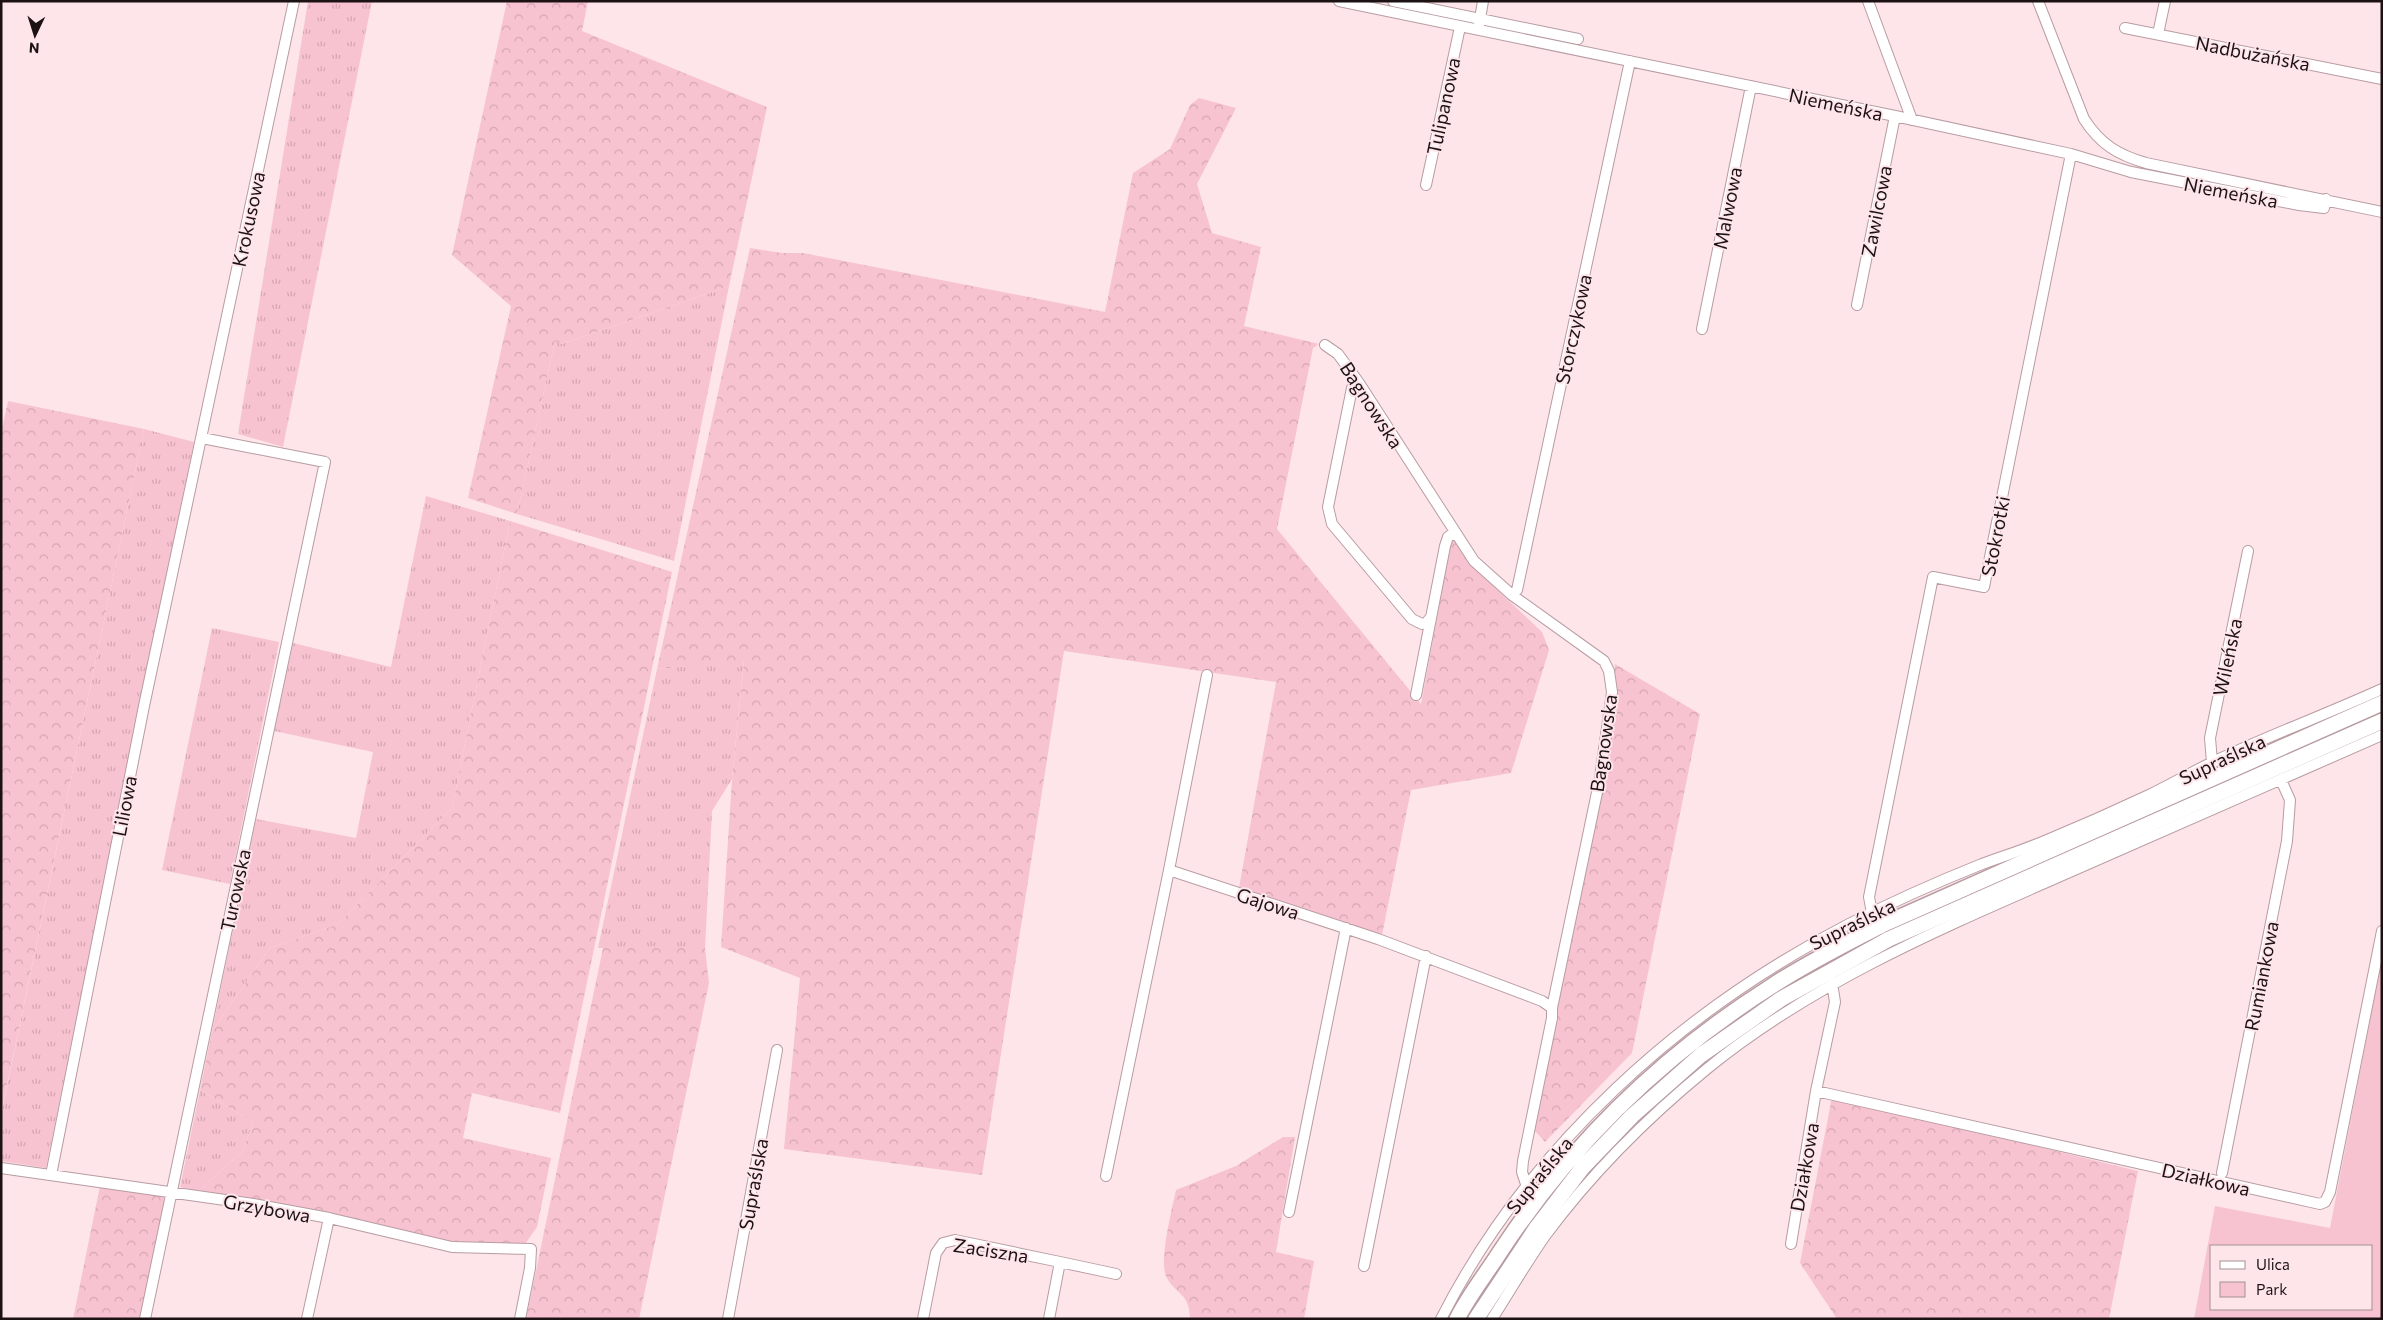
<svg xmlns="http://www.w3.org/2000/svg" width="2383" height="1320" font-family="Commissioner,sans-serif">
<defs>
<pattern id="grass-tufts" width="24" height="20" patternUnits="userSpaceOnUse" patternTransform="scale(1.25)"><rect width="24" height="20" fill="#f8c3d0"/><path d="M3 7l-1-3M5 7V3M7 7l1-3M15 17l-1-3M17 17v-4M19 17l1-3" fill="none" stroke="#d4a6b2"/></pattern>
<pattern id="forest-crowns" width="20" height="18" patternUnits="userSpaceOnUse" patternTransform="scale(1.25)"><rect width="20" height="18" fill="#f8c3d0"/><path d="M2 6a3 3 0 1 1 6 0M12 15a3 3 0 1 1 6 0" fill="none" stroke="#d4a6b2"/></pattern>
</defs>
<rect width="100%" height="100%" fill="#fde5ea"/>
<!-- grass -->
<path fill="url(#grass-tufts)" d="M308 1H372L283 447 238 434Z
M729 286 674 561 517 514 555 341 562 344Z
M144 429 194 442 46 1168 1 1161V1115Z
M426 496 510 521 452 808 338 924 270 948 212 1031 256 819 356 838 373 752 274 731 293 643 391 667Z
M212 628 279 642 230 884 162 870Z
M744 660 732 779 712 811 705 948H598L657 669Z
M200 1090 253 1122 243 1151 198 1191 180 1187Z"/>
<!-- forest -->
<path fill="url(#forest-crowns)" d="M507 1H588L582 31 767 107 729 286 562 344 555 341 517 514 468 498 511 306 452 255Z
M1199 98 1236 108 1197 184 1212 233 1261 247 1244 326 1319 344 1313 348 1277 529 1421 704 1452 537 1471 565 1542 632 1549 650 1511 773 1411 790 1382 935 1239 888 1276 682 1064 651 982 1175 784 1149 800 978 721 947 732 779 744 661 657 669 750 248 782 253H803L1105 312 1133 173 1170 149 1190 105Z
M8 401 144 429 1 1114V433Z
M510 521 672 572 560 1113 472 1093 463 1138 551 1158 537 1227 525 1244C467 1252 408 1232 352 1219 301 1208 250 1199 198 1191L243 1151 253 1122 200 1090 212 1031 270 948 338 924 452 808Z
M1615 664 1700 714 1632 1053 1545 1142 1535 1131 1614 686Z
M603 948H705L709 983 639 1319H526Z
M1832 1097 2138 1171 2109 1319H1837L1800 1263Z
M1283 1137H1295L1276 1252 1314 1261 1304 1319H1190C1190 1292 1174 1294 1166 1276 1159 1260 1172 1209 1176 1190L1236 1166Z
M100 1186 168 1196 143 1319H73Z"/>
<!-- green -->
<path fill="#f8c3d0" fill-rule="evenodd" d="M2382 957V1319H2194L2215 1206 2330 1228ZM2212 1246H2372V1309H2212Z"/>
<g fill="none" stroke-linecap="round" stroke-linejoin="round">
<!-- street casing -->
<g stroke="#b89ca2" stroke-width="12">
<path id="street" d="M1339 1 1895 116 2071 154 2131 172 2299 205 2324 208 2326 199
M1393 1 1578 39
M1868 1 1912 120
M2038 1 2084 119C2100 144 2118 155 2146 163L2382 212
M1479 25 1483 1
M2125 28 2382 79
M2158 34 2165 1
M1426 185 1460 27
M1857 305 1895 116
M1702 329 1751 86
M1325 345 1338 354 1359 383 1474 561 1512 595 1604 661 1609 671 1612 692 1600 778 1552 1008V1018L1523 1161 1522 1172 1527 1187
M1359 383 1352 388 1328 507 1332 524 1412 619 1422 624 1426 623 1431 617
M1512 595 1517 590 1630 61
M1207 675 1169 870 1378 939 1542 1001 1552 1008
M1416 695 1445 546 1448 537 1454 533
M2212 762 2210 738 2248 551
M1872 913 1869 897 1933 577 1984 587 2071 154
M1816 1091 2320 1204 2325 1202 2330 1192 2382 931
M1 1168 253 1204 329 1218 452 1247 531 1249 530 1268 520 1319
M2222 1173 2287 841 2290 800 2281 780
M51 1175 144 706 294 1
M1106 1176 1169 870
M1289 1212 1346 928
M1791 1244 1816 1091 1835 1002 1832 983
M1060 1262 1116 1274
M1364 1266 1426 956
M145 1319 325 462 202 438
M307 1319 329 1218
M728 1319 777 1050
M923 1319 936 1253 943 1243 955 1240 1060 1262 1049 1319
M1441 1319C1528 1148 1680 1011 1849 924 1892 902 1937 882 1982 864 2004 856 2026 849 2047 840 2081 826 2115 811 2149 795 2170 785 2190 773 2211 763 2267 736 2325 715 2382 689
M1492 1319C1510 1291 1526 1263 1545 1236 1591 1174 1648 1117 1708 1068 1809 986 1928 934 2047 882 2158 833 2270 785 2382 735"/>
</g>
<!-- secondary casing -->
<g stroke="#b89ca2" stroke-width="18">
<path id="secondary" d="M1457 1319C1469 1295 1486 1274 1500 1252 1571 1144 1663 1055 1772 986 1807 963 1845 944 1882 925L2382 703
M1476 1319 1537 1227 1583 1167 1632 1116 1701 1055 1781 999 1889 939 2382 721"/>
</g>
<!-- street -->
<use href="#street" stroke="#fff" stroke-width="10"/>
<!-- secondary -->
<use href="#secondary" stroke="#fff" stroke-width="15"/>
</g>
<g text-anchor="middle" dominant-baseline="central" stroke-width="4" stroke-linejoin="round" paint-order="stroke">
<!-- street labels -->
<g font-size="19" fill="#1c1214" stroke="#fde5ea">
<text transform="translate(2253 53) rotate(11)">Nadbużańska</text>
<text transform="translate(1836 104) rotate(12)">Niemeńska</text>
<text transform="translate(1443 106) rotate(-78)">Tulipanowa</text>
<text transform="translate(2231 192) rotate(11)">Niemeńska</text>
<text transform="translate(1727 208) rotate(-79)">Malwowa</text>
<text transform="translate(1876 211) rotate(-79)">Zawilcowa</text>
<text transform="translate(248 219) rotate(-78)">Krokusowa</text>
<text transform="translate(1573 329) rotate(-78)">Storczykowa</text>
<text transform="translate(1372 405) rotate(57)">Bagnowska</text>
<text transform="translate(1995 536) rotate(-79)">Stokrotki</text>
<text transform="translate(2227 657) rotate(-78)">Wileńska</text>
<text transform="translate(1603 743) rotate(-82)">Bagnowska</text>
<text transform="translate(2222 759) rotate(-25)">Supraślska</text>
<text transform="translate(124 806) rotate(-79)">Liliowa</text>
<text transform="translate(235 890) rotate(-78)">Turowska</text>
<text transform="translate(1268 903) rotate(18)">Gajowa</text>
<text transform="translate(1852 924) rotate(-26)">Supraślska</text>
<text transform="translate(2261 976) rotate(-79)">Rumiankowa</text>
<text transform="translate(1804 1167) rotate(-80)">Działkowa</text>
<text transform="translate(1539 1175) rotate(-51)">Supraślska</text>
<text transform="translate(2206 1179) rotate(13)">Działkowa</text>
<text transform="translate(753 1184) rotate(-80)">Supraślska</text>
<text transform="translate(267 1208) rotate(10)">Grzybowa</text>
<text transform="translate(991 1250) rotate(9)">Zaciszna</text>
</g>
</g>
<!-- border -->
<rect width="2383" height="1320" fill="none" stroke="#1c1214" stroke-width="5"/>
<!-- legend -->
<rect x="2210" y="1245" width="162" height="65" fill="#fde5ea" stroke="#a39194"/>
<rect x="2220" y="1261" width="25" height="8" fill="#ffffff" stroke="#a39194"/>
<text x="2256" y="1270" font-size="15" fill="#1c1214">Ulica</text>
<rect x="2220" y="1282" width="25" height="15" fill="#f8c3d0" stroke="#a39194"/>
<text x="2256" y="1295" font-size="15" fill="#1c1214">Park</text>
<!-- north arrow -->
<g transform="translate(35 35) rotate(184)" stroke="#fde5ea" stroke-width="4" paint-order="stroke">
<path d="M0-4L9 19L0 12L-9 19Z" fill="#1c1214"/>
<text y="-8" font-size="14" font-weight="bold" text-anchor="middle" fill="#1c1214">N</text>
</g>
</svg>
